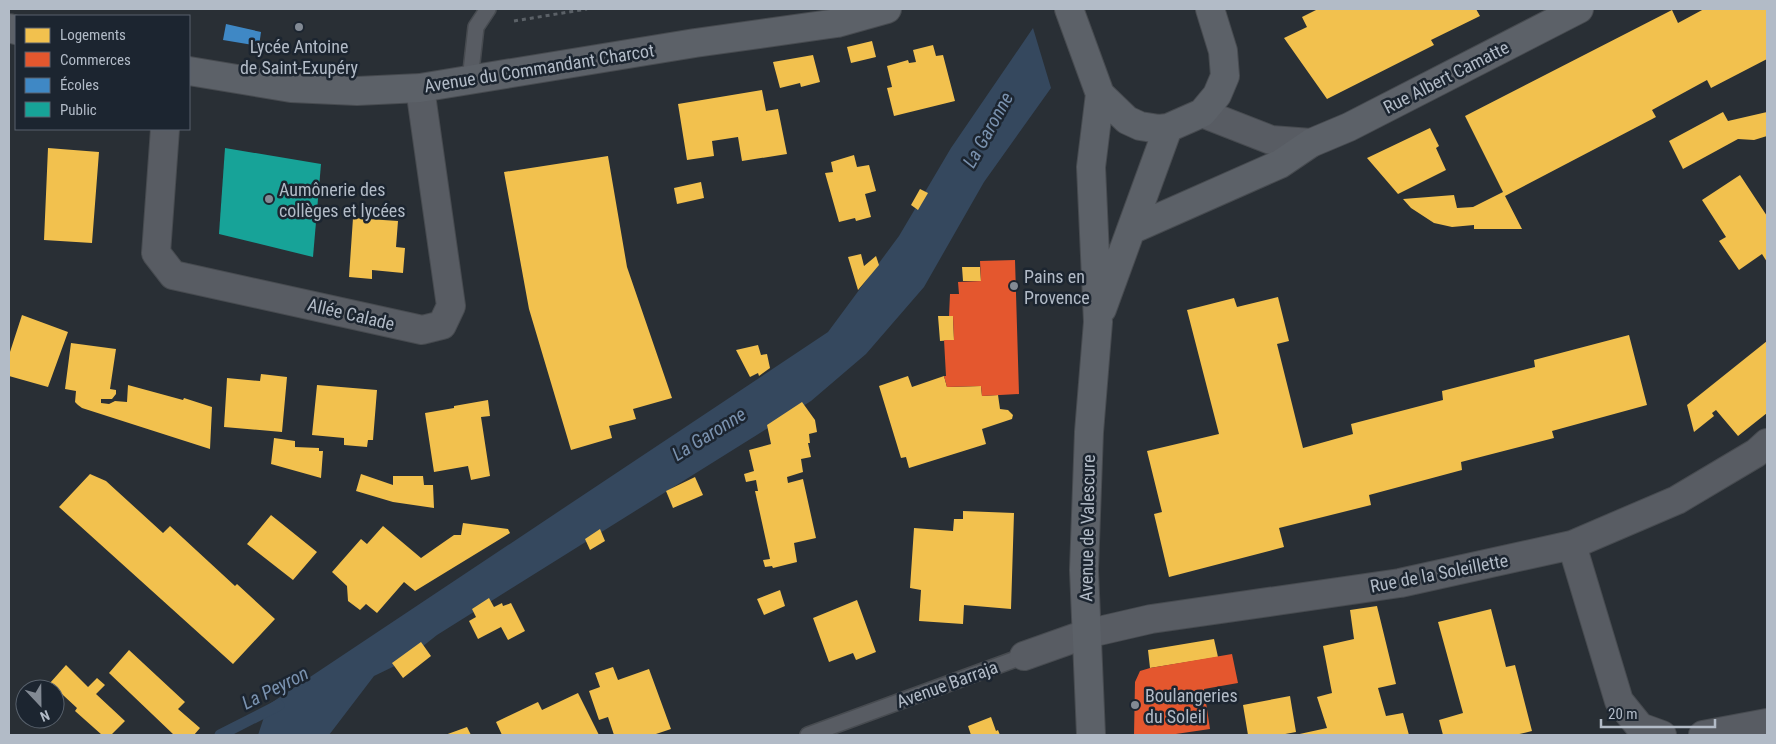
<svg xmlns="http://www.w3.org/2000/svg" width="1776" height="744" font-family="'Roboto Condensed',sans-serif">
<rect width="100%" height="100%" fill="#292f35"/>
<!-- water -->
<path fill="#35485e" d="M1033 28 1051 88 984 182 924 287 866 354 811 401 437 635 403 662 374 676 329 735H258L268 705 828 332 899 236 951 148Z"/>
<!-- homes -->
<path fill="#f2c14e" d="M1318 9H1476L1480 16 1431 40 1434 45 1327 99 1284 38 1307 27 1302 17Z
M1704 9H1767V59L1711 88 1707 80 1652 110 1656 117 1505 196 1522 229H1474V225L1452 227 1434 223 1411 208 1403 199 1454 195 1457 208 1473 207 1503 192 1465 116 1672 10 1678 23Z
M872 41 876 57 851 63 847 47Z
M933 45 936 56 943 55 955 101 894 116 887 88 892 87 887 66 908 60 909 63 916 62 913 50Z
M813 55 820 82 801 87 800 83 780 88 773 62Z
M762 90 766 111 778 109 787 154 742 161 738 137 712 141 714 156 687 160 678 104Z
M1723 112 1728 121 1767 112V136L1754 140 1738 139 1683 169 1669 141Z
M1430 128 1439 146 1436 148 1446 170 1398 194 1367 158Z
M48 148 99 152 92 243 44 240Z
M854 155 857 167 869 165 876 191 865 194 871 217 856 221 855 218 839 222 825 173 833 172 831 162Z
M608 156 627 267 672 398 633 409 636 419 609 426 612 438 571 450 529 309 504 172Z
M1740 175 1767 216V262L1762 254 1739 270 1719 241 1726 237 1702 200Z
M701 182 704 198 677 204 674 188Z
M920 189 928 193 918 210 911 205Z
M353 218 398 221 396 247 405 248 403 273 372 270V279L349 277Z
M861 254 864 266 876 256 879 265 858 290 848 257Z
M962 267H980L981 281H963Z
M1278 297 1289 341 1277 344 1303 448 1353 434 1351 424 1443 400 1442 391 1535 367 1534 360 1629 335 1647 405 1552 431 1554 438 1461 462 1462 470 1369 495 1371 505 1279 528 1284 547 1169 577 1154 514 1162 512 1147 451 1219 434 1187 310 1234 298 1237 307Z
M22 315 68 332 48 387 9 376V355Z
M938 316H953L954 340 940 341Z
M1767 341V413L1738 436 1716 410 1712 413 1714 416 1694 432 1687 405Z
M71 343 116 349 110 389 116 390V394L112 399H101V403L109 404 115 401 127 402 128 385 183 400 184 398 212 407 210 449 82 408 78 405 75 402 76 391 65 389Z
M758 345 761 355 767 354 770 368 759 376 758 373 750 377 736 350Z
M261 374 287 377 282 432 224 427 227 378 260 381Z
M908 376 912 387 944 376 947 387 981 386 982 396 998 395 1000 409 1008 410 1013 415 1012 419 982 429 986 444 909 468 906 457 901 458 879 386Z
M317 385 377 390 373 440H368L367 447 344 445V438L312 435Z
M488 400 490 416 481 417 490 476 471 480 468 466 434 472 425 413 454 408V406Z
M802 402 815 420 817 432 809 434 810 443H808L811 457 801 459 803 472 787 477 788 483 803 479 816 538 794 543 797 562 773 568 772 566 765 567 763 560 770 559 755 491H758L756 480 746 482 744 474 754 471 749 450 771 444 767 425Z
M274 438 295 441V447L319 448V451H323L321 478 271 464Z
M90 474 106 481 163 533 170 526 235 586 237 584 275 619 233 664 59 507Z
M361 474 393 485V476H423L424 485H433L434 508 393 502 356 491Z
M695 477 703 495 673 508 666 491Z
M963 511 1014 513 1011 609 964 605 963 624 919 621 921 590 910 588 914 528 953 531 954 519H963Z
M271 515 317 552 293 580 247 544Z
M463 523 508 529 510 533 415 591 404 582 377 613 366 604 360 610 348 601 347 586 332 572 361 539 367 544 383 526 421 558 454 535H461Z
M600 529 605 541 590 550 585 539Z
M780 590 785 606 764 615 757 599Z
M489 598 494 607 502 603 503 606 511 603 525 631 508 640 501 627 478 639 469 621 476 617 472 609Z
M857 600 876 652 856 660 853 653 829 662 813 618Z
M1377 606 1396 684 1378 688 1386 716 1403 713 1409 735H1295L1327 728 1317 697 1332 693 1323 646 1354 639 1350 610Z
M1491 609 1506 667 1515 665 1532 731 1515 735H1443L1439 720 1463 713 1438 622Z
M1214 639 1218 657 1150 668 1148 650Z
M421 642 431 656 403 678 392 663Z
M129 650 185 702 178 709 200 728 194 735H174L109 673Z
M66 665 88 687 97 678 105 685 96 694 125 721 111 735H102L75 711 77 708 50 683Z
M613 667 618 680 649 669 671 729 653 735H614L608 717 599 720 589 691 600 687 595 673Z
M578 693 599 735H502L496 722 538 702 542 710Z
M1290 696 1296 732 1280 735H1248L1243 705Z
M991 717 996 731 998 730 1000 735H971L968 726Z
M467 727 471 735H445Z"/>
<!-- shops -->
<path fill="#e4572e" d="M1015 260 1019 394 982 396 981 386 947 387 944 376H946L944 340H954L953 316H949L950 294H959L958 282 981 281 980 261Z
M1232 654 1238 683 1204 689 1210 729 1169 735H1134L1135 682 1140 671 1150 668Z"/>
<!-- schools -->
<path fill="#3f88c5" d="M226 24 261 32 259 46 223 40Z"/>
<!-- public -->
<path fill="#17a398" d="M225 148 321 164 313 257 219 234Z"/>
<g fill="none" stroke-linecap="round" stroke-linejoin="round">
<!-- stream -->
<path stroke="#35485e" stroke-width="11" d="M220 735 279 705"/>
<!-- lane casing -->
<g stroke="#474b50" stroke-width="18">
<path id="lane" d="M470 80 476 27 488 9
M808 735 1024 656"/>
</g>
<!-- street casing -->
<g stroke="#474b50" stroke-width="30">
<path id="street" d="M1202 113 1271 140 1311 143
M165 129 156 253 173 275 422 330 442 325 451 306 420 88
M1572 545 1619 701 1640 727 1662 735
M1024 656 1086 634 1151 619 1400 583 1572 545 1677 500 1756 453 1767 443
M1703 735 1767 723"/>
</g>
<!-- secondary casing -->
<g stroke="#474b50" stroke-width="30">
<path id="secondary" d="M1069 9 1100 94 1127 120 1140 126 1159 129 1168 128 1202 113 1217 95 1225 76 1223 51 1210 9
M9 28 16 30
M189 71 291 88 357 91 420 88 695 43 837 23 887 9
M1131 230 1280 164 1311 143 1349 127 1579 9
M1102 309 1168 128
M1091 735 1084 570 1089 432 1098 322 1091 167 1100 94"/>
</g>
<!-- path -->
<path stroke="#5b6167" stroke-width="3" stroke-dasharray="4 4" stroke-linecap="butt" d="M514 21 587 9"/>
<!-- lane -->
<use href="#lane" stroke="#585c63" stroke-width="15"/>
<!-- street -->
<use href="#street" stroke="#585c63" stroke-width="28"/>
<!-- secondary -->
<use href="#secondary" stroke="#5c6168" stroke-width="28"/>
</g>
<!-- markers -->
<g fill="#828a94" stroke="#1c2530" stroke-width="2">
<circle cx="299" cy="27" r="5"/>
<circle cx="269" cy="199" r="5"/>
<circle cx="1014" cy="286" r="5"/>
<circle cx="1135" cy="705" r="5"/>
</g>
<g text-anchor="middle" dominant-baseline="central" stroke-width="5" stroke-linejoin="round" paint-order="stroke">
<!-- poi labels -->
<g font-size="18" fill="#b2bbc7" stroke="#1c2530" text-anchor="start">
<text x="299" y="46" text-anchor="middle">Lycée Antoine<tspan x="299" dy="21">de Saint-Exupéry</tspan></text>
<text x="279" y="189">Aumônerie des<tspan x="279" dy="21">collèges et lycées</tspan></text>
<text x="1024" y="276">Pains en<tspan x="1024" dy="21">Provence</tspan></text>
<text x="1145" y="695">Boulangeries<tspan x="1145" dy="21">du Soleil</tspan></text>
</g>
<!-- street labels -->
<g font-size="18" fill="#b2bbc7" stroke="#1c2530">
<text transform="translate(539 68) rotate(-9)">Avenue du Commandant Charcot</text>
<text transform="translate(1446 77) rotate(-27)">Rue Albert Camatte</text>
<text transform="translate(351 314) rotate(13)">Allée Calade</text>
<text transform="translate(1087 528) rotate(-89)">Avenue de Valescure</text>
<text transform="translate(1439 573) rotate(-11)">Rue de la Soleillette</text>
<text transform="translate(947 684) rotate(-20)">Avenue Barraja</text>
</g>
<!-- water labels -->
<g font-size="19" font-style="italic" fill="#7a92af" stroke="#1c2530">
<text transform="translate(988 130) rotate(-61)">La Garonne</text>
<text transform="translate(709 434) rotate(-32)">La Garonne</text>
<text transform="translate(275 688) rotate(-27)">La Peyron</text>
</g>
</g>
<!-- border -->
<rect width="1776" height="744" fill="none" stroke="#b2bbc7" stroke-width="20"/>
<!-- legend -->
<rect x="15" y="15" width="175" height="115" fill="#1c2530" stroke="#58616c"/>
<rect x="25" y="28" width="25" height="15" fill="#f2c14e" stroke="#58616c"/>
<text x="60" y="40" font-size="15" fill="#b2bbc7">Logements</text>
<rect x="25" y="52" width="25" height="15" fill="#e4572e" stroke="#58616c"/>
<text x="60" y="65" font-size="15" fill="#b2bbc7">Commerces</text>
<rect x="25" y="78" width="25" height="15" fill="#3f88c5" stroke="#58616c"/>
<text x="60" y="90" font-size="15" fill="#b2bbc7">Écoles</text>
<rect x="25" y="102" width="25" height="15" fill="#17a398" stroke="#58616c"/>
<text x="60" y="115" font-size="15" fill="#b2bbc7">Public</text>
<!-- north arrow -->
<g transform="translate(40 704) rotate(158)"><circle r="24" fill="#1c2530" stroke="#58616c"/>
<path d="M0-4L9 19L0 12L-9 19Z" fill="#828a94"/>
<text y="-8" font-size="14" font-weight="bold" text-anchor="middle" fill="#b2bbc7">N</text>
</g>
<!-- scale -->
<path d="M1601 719v8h114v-8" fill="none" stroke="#b2bbc7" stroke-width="2.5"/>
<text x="1608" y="719" font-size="15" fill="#b2bbc7" stroke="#1c2530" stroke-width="4" paint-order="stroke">20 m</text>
</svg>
